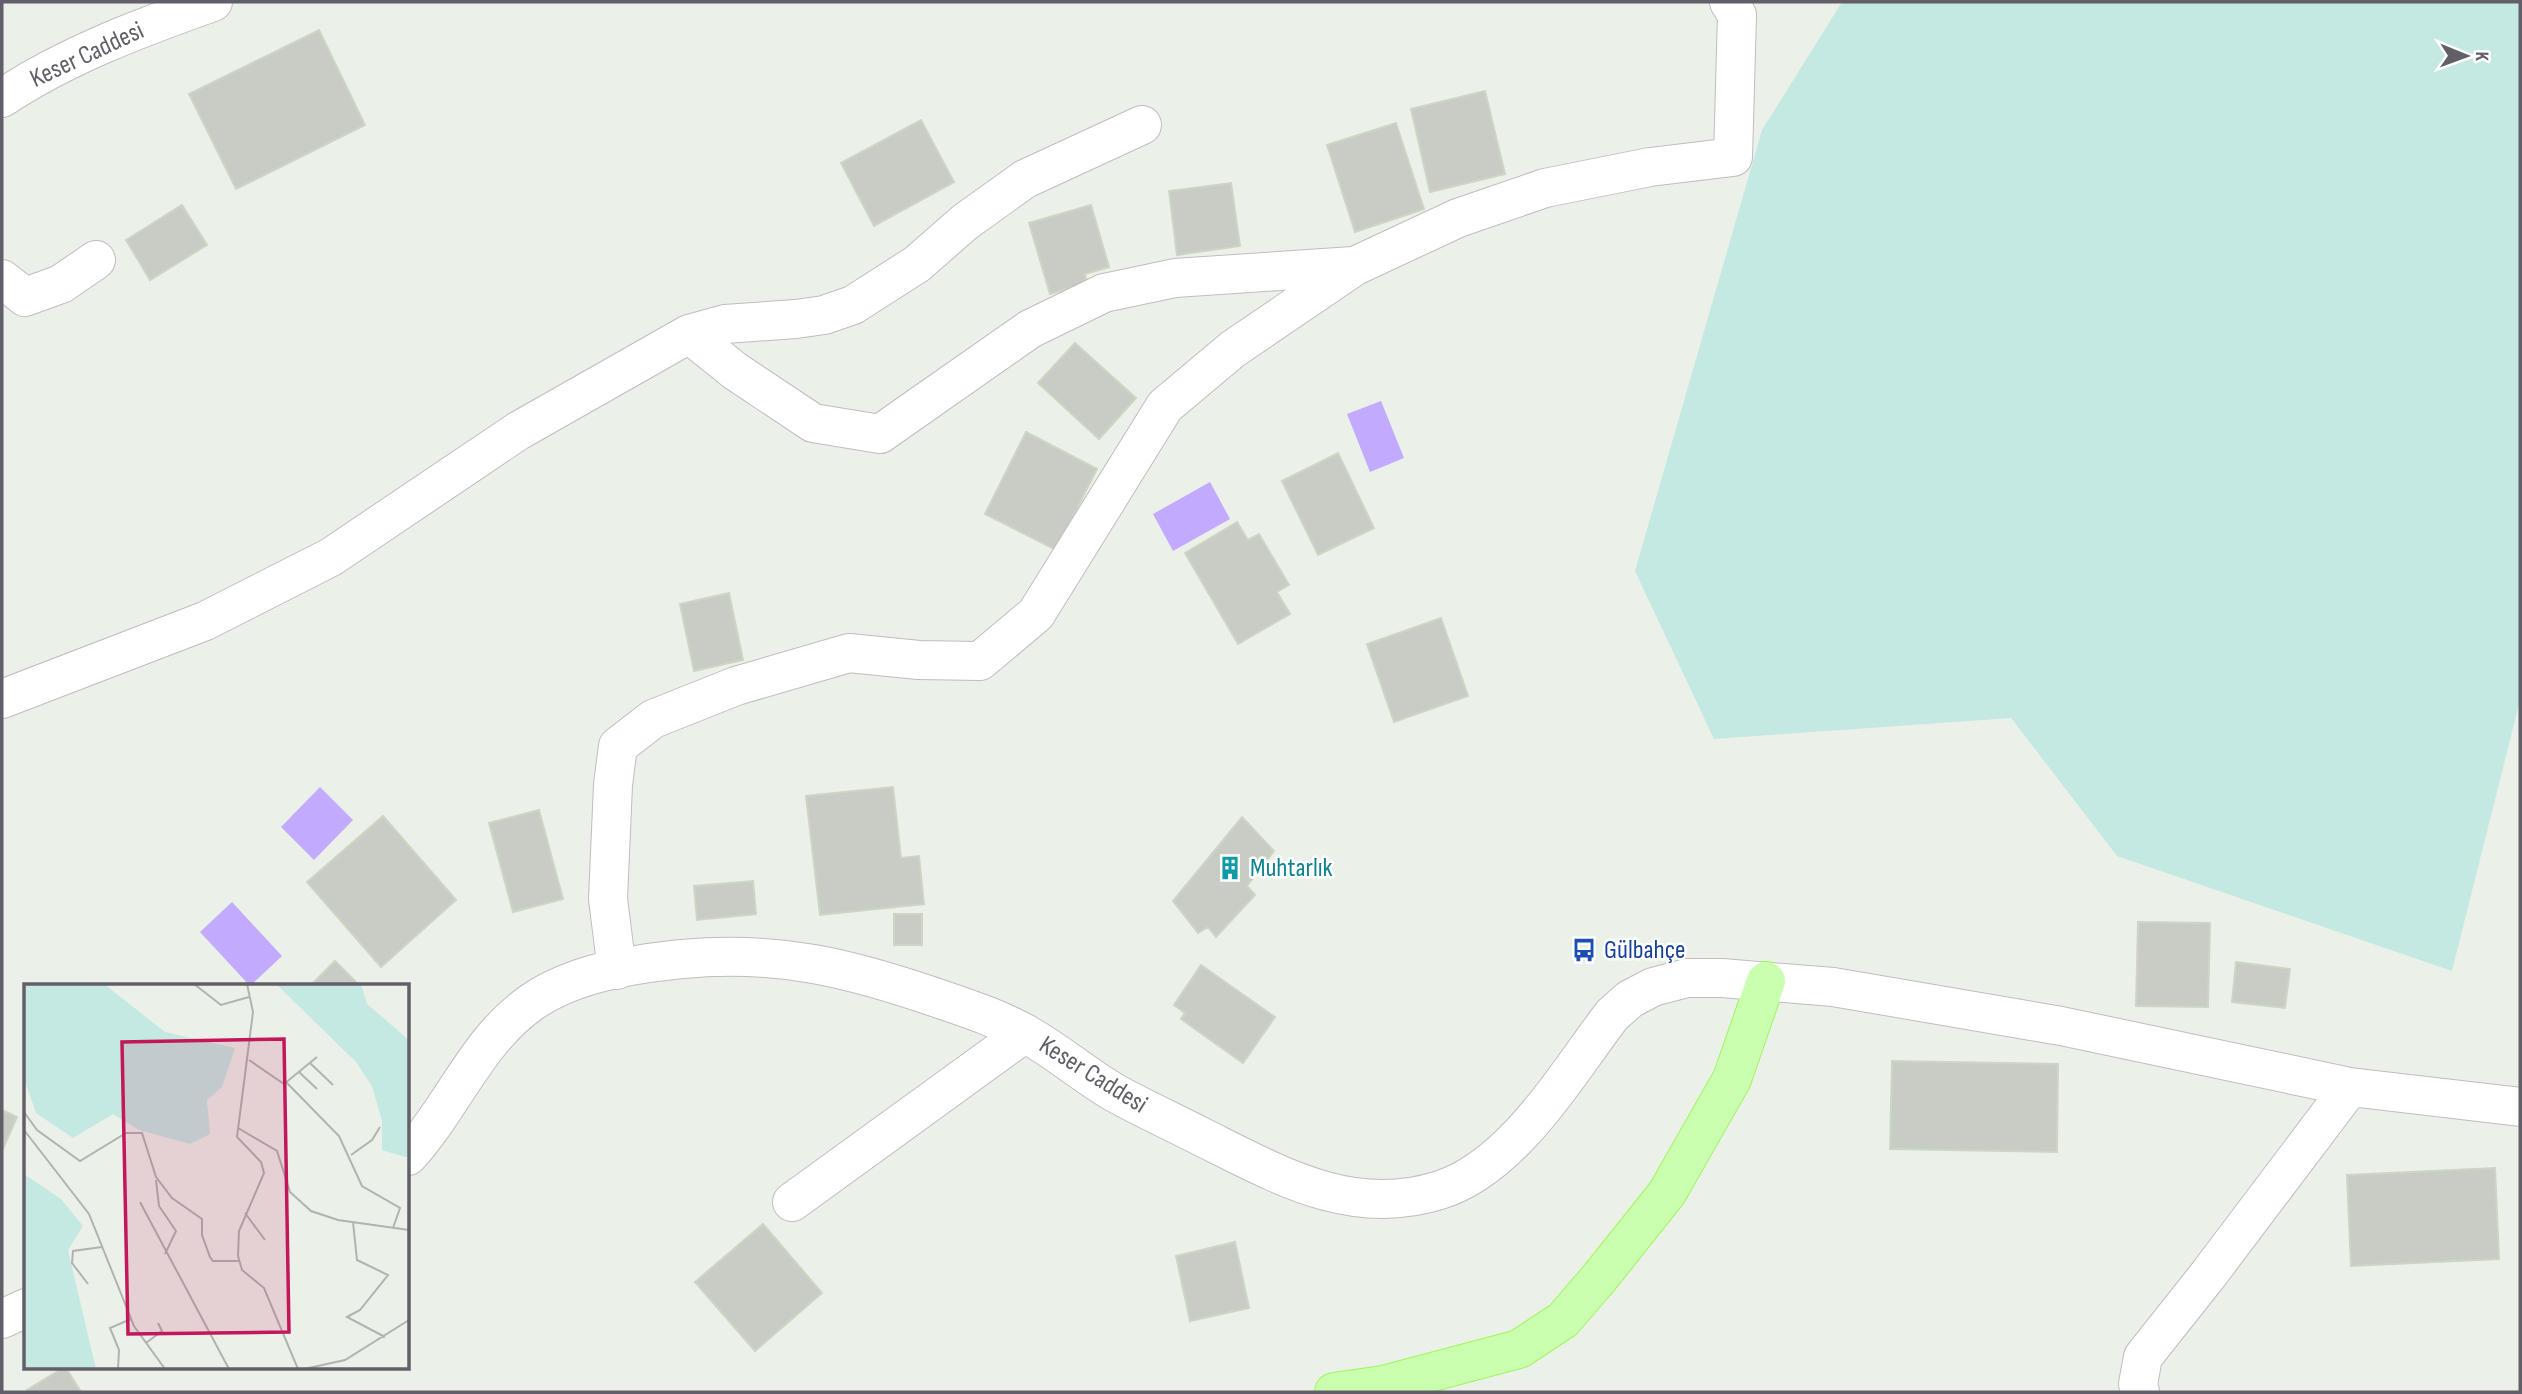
<svg xmlns="http://www.w3.org/2000/svg" width="2522" height="1394" font-family="'Sofia Sans Condensed',sans-serif">
<rect width="100%" height="100%" fill="#ebf1e8"/>
<!-- green -->
<path fill="#c4e9e2" d="M1842 2H2520V700L2452 971 2117 856 2011 718 1714 739 1635 571 1762 130Z"/>
<!-- water -->
<path fill="#c1aaff" d="M1381 401 1404 458 1370 472 1347 414Z
M1210 482 1230 519 1173 551 1153 514Z
M320 787 353 820 314 860 281 827Z
M232 902 282 956 250 986 200 932Z"/>
<!-- building -->
<path fill="#c8ccc4" stroke="#cdd6c5" stroke-width="2" d="M319 30 365 125 236 189 189 94Z
M1485 91 1505 174 1430 192 1411 109Z
M921 120 954 182 874 226 841 163Z
M1396 123 1424 209 1355 232 1327 145Z
M1231 183 1240 246 1177 255 1169 191Z
M182 205 207 245 150 280 126 240Z
M1091 205 1109 267 1085 274 1087 283 1050 294 1029 223Z
M1075 343 1136 398 1099 439 1038 383Z
M1026 432 1097 469 1056 550 985 514Z
M1338 453 1374 528 1318 555 1282 481Z
M1237 522 1248 540 1259 534 1289 585 1277 592 1290 614 1238 644 1185 553Z
M729 593 743 660 694 671 680 604Z
M1441 618 1468 696 1394 722 1367 644Z
M893 787 901 858 919 856 924 904 820 915 806 796Z
M539 810 563 899 513 912 489 823Z
M383 816 456 900 381 967 307 882Z
M1242 817 1274 851 1247 886 1255 895 1216 937 1208 927 1198 933 1173 901Z
M753 881 756 914 697 920 694 886Z
M894 914H922V945H894Z
M2138 922 2210 923 2208 1007 2136 1006Z
M335 961 360 986H310Z
M2236 962 2290 969 2285 1008 2232 1002Z
M1201 965 1275 1017 1243 1063 1181 1019 1185 1013 1174 1005Z
M1892 1061 2058 1064 2057 1152 1890 1149Z
M2 1110 17 1117 3 1149H2Z
M2495 1168 2499 1259 2351 1266 2347 1175Z
M763 1224 822 1293 755 1351 695 1282Z
M1235 1242 1249 1308 1190 1321 1176 1256Z
M63 1368H66L81 1392H29L27 1390Z"/>
<g fill="none" stroke-linecap="round" stroke-linejoin="round">
<!-- minor casing -->
<g stroke="#bfbcc3" stroke-width="40">
<path id="minor" d="M2 98C67 55 140 28 213 2
M2 279 25 297 61 284 96 260
M689 334 735 371 813 423 880 434 1030 329 1104 293 1175 278 1353 266
M2 699 205 621 331 557 518 431 689 334 725 324 796 319 824 315 853 305 917 264 965 222 1025 179 1142 125
M617 970 608 899 613 785 618 746 653 719 736 686 849 653 919 660 980 661 1036 614 1165 406 1233 349 1355 266 1458 218 1545 188 1650 167 1733 157 1737 15 1729 2
M408 1156C453 1107 476 1041 532 1002 574 973 633 964 682 959 779 950 850 968 940 999 969 1009 1000 1019 1026 1034 1057 1051 1084 1075 1115 1093 1144 1109 1175 1123 1204 1138 1280 1176 1353 1218 1440 1190 1513 1167 1567 1074 1612 1015L1630 999 1653 987 1687 978H1722L1833 987 2061 1026 2350 1087 2520 1107
M792 1202 1025 1033
M2 1319 26 1308
M2140 1392 2138 1384 2143 1357 2208 1275 2350 1087"/>
</g>
<!-- major casing -->
<g stroke="#a1f55d" stroke-width="40">
<path id="major" d="M1334 1392 1383 1385 1519 1349 1563 1320 1600 1277 1667 1193 1732 1079 1766 981"/>
</g>
<!-- minor -->
<use href="#minor" stroke="#fff" stroke-width="38"/>
<!-- major -->
<use href="#major" stroke="#c9ffaf" stroke-width="38"/>
</g>
<!-- icons -->
<defs>
<g id="building-bare" transform="scale(1.89)"><path d="M-4-6H4V6H1V3H-1V6H-4ZM-2.5-4.3h1.7v1.8h-1.7ZM.8-4.3h1.7v1.8H.8ZM-2.5-1h1.7V.8h-1.7ZM.8-1h1.7V.8H.8Z" fill="#0f9aa8" stroke="#fff" stroke-width="2.5" paint-order="stroke"/></g>
<g id="bus-bare" transform="scale(1.89)"><path d="M-5-6H5V4H4V6H2V4H-2V6H-4V4H-5ZM-3.5-4V0h7V-4ZM-3.5 1.2v1.5H-2V1.2ZM2 1.2v1.5H3.5V1.2Z" fill="#1a4fb4" stroke="#fff" stroke-width="2.5" paint-order="stroke"/></g>
</defs>
<g fill-rule="evenodd">
<use href="#building-bare" x="1230" y="868"/>
<use href="#bus-bare" x="1584" y="950"/>
</g>
<g text-anchor="middle" dominant-baseline="central" stroke-width="5" stroke-linejoin="round" paint-order="stroke">
<!-- street labels -->
<g font-size="26" fill="#625f68" stroke="#fff">
<text transform="translate(87 55) rotate(-25)">Keser Caddesi</text>
<text transform="translate(1093 1075) rotate(32)">Keser Caddesi</text>
</g>
<!-- culture labels -->
<g font-size="26" fill="#0d838f" stroke="#fff" text-anchor="start">
<text x="1250" y="868">Muhtarlık</text>
</g>
<!-- transit labels -->
<g font-size="26" fill="#164399" stroke="#fff" text-anchor="start">
<text x="1604" y="950">Gülbahçe</text>
</g>
</g>
<!-- overview -->
<g transform="translate(24 984)">
<rect width="385" height="385" fill="#ebf1e8"/>
<path d="M0 0H80L141 48 211 64 198 103 183 116 186 150 166 160 115 146 89 130 49 154 12 129 0 94ZM252 0H337L343 20 385 56V174L358 166V137L348 102 332 78ZM0 190 37 215 59 242 44 266 72 385H0Z" fill="#c4e9e2"/>
<path fill="none" stroke="#b0b3b1" stroke-width="2" d="M170 0 197 21 225 13M223 0 229 28 213 153 237 178 240 189 215 247 214 272 218 286 240 304 274 385M225 76 260 100 293 73M286 79 309 101M275 88 293 105M263 99 315 152 338 202 376 224 369 244M0 128 13 146 56 177 102 149H118L132 193 148 214 178 235V251L186 273 189 277H215M214 144 253 167 266 208 287 227 314 236 385 246M0 146 65 230 110 342 141 385M327 171 348 156 356 143M132 196 135 222 152 247 141 270M116 218 205 385M221 229 241 256M329 238 333 276 364 291 336 326 323 333 361 353M64 300 48 279 49 267 78 263M122 359 138 347 134 339M94 385 95 366 86 344 107 335M280 385 321 376 385 336"/>
<path fill="#c2185b" fill-opacity="0.15" stroke="#c2185b" stroke-width="3.5" d="M260 55 265 348 104 350 98 58Z"/>
<rect width="385" height="385" fill="none" stroke="#625f68" stroke-width="3.5"/>
</g>
<!-- border -->
<rect width="2522" height="1394" fill="none" stroke="#625f68" stroke-width="7"/>
<!-- north arrow -->
<g transform="translate(2466 56) rotate(91)" stroke="#ffffff" stroke-width="5" paint-order="stroke">
<path d="M0-5L12 26L0 18L-12 26Z" fill="#625f68"/>
<text y="-10" font-size="19" font-weight="bold" text-anchor="middle" fill="#625f68">K</text>
</g>
</svg>
